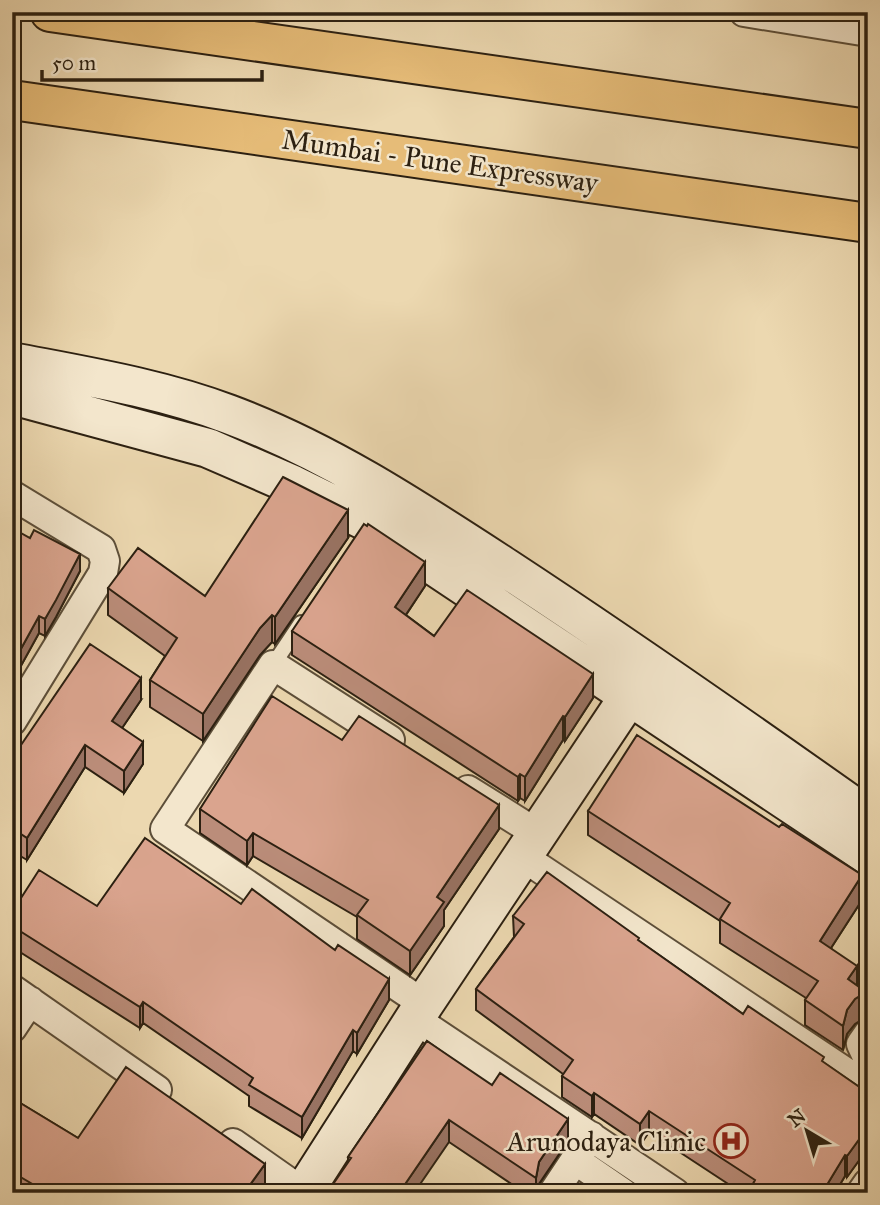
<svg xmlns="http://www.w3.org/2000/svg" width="880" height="1205" font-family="'IM FELL Great Primer',serif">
<rect width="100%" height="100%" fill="#ecd8b0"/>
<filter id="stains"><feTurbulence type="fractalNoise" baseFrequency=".00286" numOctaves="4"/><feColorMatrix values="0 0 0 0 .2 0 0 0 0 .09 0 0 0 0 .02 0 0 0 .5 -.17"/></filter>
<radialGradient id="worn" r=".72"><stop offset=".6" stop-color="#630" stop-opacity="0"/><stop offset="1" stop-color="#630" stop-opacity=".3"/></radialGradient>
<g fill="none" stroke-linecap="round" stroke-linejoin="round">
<!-- lane casing -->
<g stroke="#5c4e39" stroke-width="18">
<path id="lane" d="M273 665 301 623"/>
</g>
<!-- street casing -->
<g stroke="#5c4e39" stroke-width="32">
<path id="street" d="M744 12 868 32
M12 495 101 549 105 561 103 573 12 721
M390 740 273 665 165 829 424 1004
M468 790 538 834
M523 857 868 1087
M12 989 157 1090
M415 1019 675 1193
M12 1028 30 1001
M868 1034 861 1044 868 1059
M233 1143 303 1192
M575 1160 623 1193
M553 1193 591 1136
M861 1193 868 1183"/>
</g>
<!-- secondary casing -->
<g stroke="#2c2011" stroke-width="42">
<path id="secondary" d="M12 362C84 376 159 388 228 414 328 451 417 510 506 568 628 648 748 732 868 817
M12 395 208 448 293 485 370 523 868 855
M303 1193 424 1004 644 674"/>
</g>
<!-- highway casing -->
<g stroke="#2c2011" stroke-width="42">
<path id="highway" d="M50 12 868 129
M12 100 868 223"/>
</g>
<!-- lane -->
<use href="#lane" stroke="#f3e6cc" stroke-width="14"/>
<!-- street -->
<use href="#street" stroke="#f3e6cc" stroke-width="28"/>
<!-- secondary -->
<use href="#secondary" stroke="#f3e6cc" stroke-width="38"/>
<!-- highway -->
<use href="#highway" stroke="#e6bc78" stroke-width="38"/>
</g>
<!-- wall -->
<path fill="#bb8d7a" stroke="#2c2011" stroke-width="2" d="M12 528 80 571 56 617 45 636 39 633 12 682Z
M348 538 275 644 272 642 260 655 203 741 150 707V680L165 656 108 615V588L205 596Z
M425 586 406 615 434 636 593 698 565 741 563 740 525 801 520 798 518 801 292 655V631Z
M141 700 122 728 143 764 124 793 85 767 27 860 12 851V742L21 745Z
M342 740 499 829 444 910V926L410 975 357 939V917L253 856 247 865 200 833V809Z
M588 811 862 900 831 948 857 985 866 1017 855 1024 847 1034 843 1050 805 1025V1000L806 998 720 943V921L588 835Z
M241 904 389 1000 357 1054 353 1051 302 1138 249 1106V1096L143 1023 140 1028 12 947V912L97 906Z
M513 916 639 941 743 1014 824 1063 868 1093V1148L847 1177 845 1176 835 1193H742L649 1132 640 1145 594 1114 592 1117 562 1097V1076L563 1074 476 1010V989L514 937Z
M427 1041 568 1141 539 1184 537 1193H525L449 1142 348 1162V1157Z
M12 1098 78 1138 265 1186 260 1193H12Z"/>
<!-- shaded-wall -->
<path fill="#997363" stroke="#2c2011" stroke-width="2" d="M348 510V538L275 644V617Z
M80 554V571L56 617 45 636V619Z
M425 562V586L395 631V607Z
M272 615V642L260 655 203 741V714L260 628Z
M39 616V633L12 682V665Z
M593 674V698L565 741V717Z
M141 678V700L112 743V721Z
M563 716V740L525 801V777Z
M143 742V764L124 793V771Z
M85 745V767L27 860V838Z
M520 774V798L518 801V777Z
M499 805V829L444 910V926L410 975V951L437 897Z
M253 833V856L247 865V841Z
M862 875V900L820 965V941Z
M857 966V991L848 979Z
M389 979V1000L357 1054V1033Z
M866 992V1017L855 1024 847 1034 843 1050V1026L847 1010 855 999Z
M143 1002V1023L140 1028V1007Z
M353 1030V1051L302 1138V1117Z
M594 1093V1114L592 1117V1096Z
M649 1111V1132L640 1145V1124Z
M568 1119V1141L539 1184 537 1193H536V1178L539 1162Z
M449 1120V1142L414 1193H399Z
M868 1127V1148L847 1177V1156Z
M845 1155V1176L835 1193H822Z
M265 1164V1186L260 1193H244Z"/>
<!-- building -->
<path fill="#daa48e" stroke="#2c2011" stroke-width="2" d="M283 477 348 510 275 617 272 615 260 628 203 714 150 680 177 638 108 588 138 548 205 596Z
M364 524 367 526 368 524 425 562 395 607 434 636 467 590 593 674 565 717 563 716 525 777 520 774 518 777 292 631Z
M12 528 30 538 34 530 80 554 56 600 45 619 39 616 12 665Z
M90 644 141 678 112 721 143 742 124 771 85 745 27 838 12 828V742L13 741 21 745Z
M272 696 342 740 359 716 499 805 437 897 444 902 410 951 357 915 368 900 253 833 247 841 200 809Z
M637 735 779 827 782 824 862 875 820 941 857 966 848 979 866 992 855 999 847 1010 843 1026 805 1000 818 981 720 919 730 903 588 811Z
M145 838 241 904 252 889 335 950 338 945 389 979 357 1033 353 1030 302 1117 249 1085 253 1078 143 1002 140 1007 12 926V912L39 870 97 906Z
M547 872 639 938 638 940 743 1014 748 1006 824 1057 822 1061 868 1093V1127L847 1156 845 1155 822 1193H748L755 1180 649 1111 640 1124 594 1093 592 1096 562 1076 573 1060 476 989 524 924 513 916Z
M427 1041 492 1085 500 1073 568 1119 539 1162 536 1178 449 1120 399 1193H327L351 1158 348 1157Z
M126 1067 265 1164 244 1193H43L44 1191 12 1172V1098L78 1138Z"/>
<!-- icons -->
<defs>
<g id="hospital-ring" transform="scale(1.75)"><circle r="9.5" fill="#f3e6cc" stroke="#8f2418" stroke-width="1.5"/><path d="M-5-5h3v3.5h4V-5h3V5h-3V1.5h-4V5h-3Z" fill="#8f2418"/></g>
</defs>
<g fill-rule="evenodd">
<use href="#hospital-ring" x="731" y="1141"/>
</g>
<g text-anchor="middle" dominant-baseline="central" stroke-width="5" stroke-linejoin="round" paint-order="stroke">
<!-- street labels -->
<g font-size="28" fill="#2c2011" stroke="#f3e6cc">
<text transform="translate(440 161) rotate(8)">Mumbai - Pune Expressway</text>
</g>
<!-- poi labels -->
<g font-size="28" fill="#2c2011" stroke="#f3e6cc" text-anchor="end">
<text x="706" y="1141">Arunodaya Clinic</text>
</g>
</g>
<!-- margin -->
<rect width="880" height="1205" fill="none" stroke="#ecd8b0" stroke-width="42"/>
<rect x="14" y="14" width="852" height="1177" fill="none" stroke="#2c2011" stroke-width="3.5"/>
<rect x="21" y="21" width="838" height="1163" fill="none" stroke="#2c2011" stroke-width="2"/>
<!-- north arrow -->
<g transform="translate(807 1131) rotate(322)" stroke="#f3e6cc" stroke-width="5" paint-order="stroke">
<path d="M0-5L12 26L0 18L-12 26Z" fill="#2c2011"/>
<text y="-10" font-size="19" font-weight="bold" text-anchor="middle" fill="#2c2011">N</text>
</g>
<!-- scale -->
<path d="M42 70v10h220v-10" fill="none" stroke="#2c2011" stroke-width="3.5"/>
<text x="52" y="70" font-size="21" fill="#2c2011" stroke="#f3e6cc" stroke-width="5" paint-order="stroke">50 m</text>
<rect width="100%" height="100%" filter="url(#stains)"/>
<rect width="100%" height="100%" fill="url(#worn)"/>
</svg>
